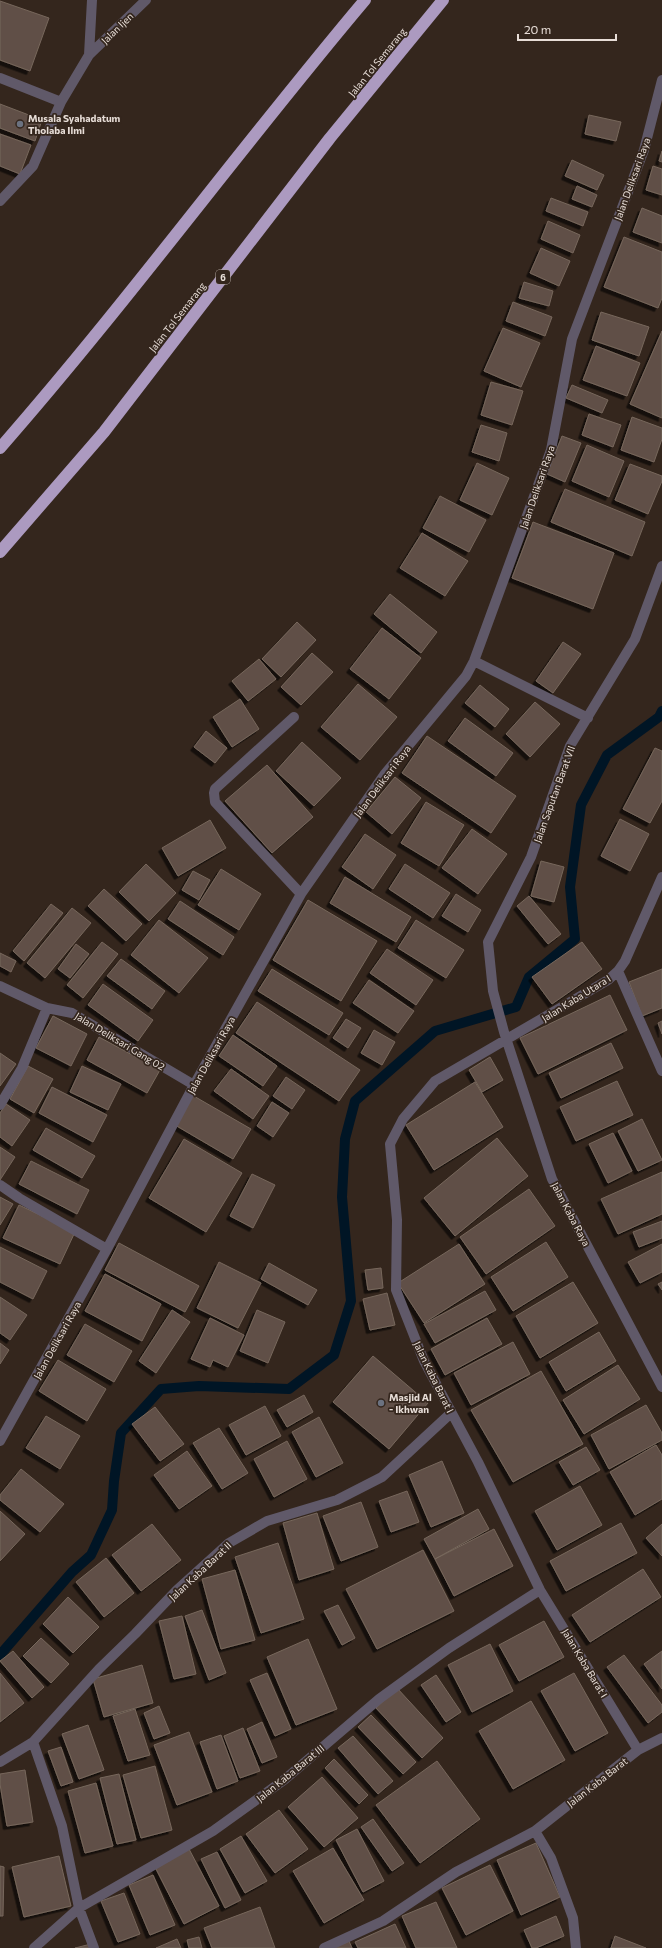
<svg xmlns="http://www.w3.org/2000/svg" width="662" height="1948" font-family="Commissioner,sans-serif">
<defs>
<filter id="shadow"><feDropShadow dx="-3.5" dy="3.5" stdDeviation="0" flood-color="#0009"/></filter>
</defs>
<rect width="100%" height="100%" fill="#34261d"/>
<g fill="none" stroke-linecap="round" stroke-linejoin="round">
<!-- stream -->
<path stroke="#001525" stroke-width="10" d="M0 1655 72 1572 91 1555 112 1510 114 1481 121 1433 161 1389 199 1386 289 1389 334 1355 351 1301 342 1197 345 1139 355 1101 435 1031 516 1007 529 977 575 939 570 887 581 805 607 755 659 717 662 711"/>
</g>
<!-- building -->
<path fill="#605046" stroke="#77675c" filter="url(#shadow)" d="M0 1 49 18 30 71 0 60Z
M0 104 42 120 35 141 0 128Z
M589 115 621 122 616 141 585 134Z
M0 134 31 145 20 174 0 166Z
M662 151V162L659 161Z
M572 160 604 175 597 190 565 176Z
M653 166 662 169V195L646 190Z
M577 186 597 195 592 207 572 199Z
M551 198 588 212 583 226 546 211Z
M642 208 662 216V243L633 232Z
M548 221 580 235 573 253 541 239Z
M624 237 662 252V298L658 308 604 287Z
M541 248 570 261 559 286 530 273Z
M524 282 553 291 549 306 519 298Z
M513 302 552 317 545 336 506 321Z
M601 312 649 327 639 356 592 340Z
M503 328 540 343 521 387 484 371Z
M662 331V418L630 404Z
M596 346 640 363 627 396 583 380Z
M491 382 523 391 512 425 481 415Z
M572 385 608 400 602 413 566 398Z
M589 414 621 425 613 447 582 435Z
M632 417 662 428V439L654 462 621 450Z
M481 425 507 433 499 461 472 452Z
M562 436 581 443 565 482 547 474Z
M587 445 624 461 609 497 572 481Z
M477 463 509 478 492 515 460 500Z
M630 464 662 476V481L648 514 615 500Z
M565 489 645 522 632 556 551 522Z
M440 496 486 520 469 552 423 528Z
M533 522 614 553 593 609 512 578Z
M422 533 468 561 445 596 400 568Z
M390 594 437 632 421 653 374 614Z
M297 622 316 640 281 677 262 659Z
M382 628 421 658 389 699 350 669Z
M563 642 581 654 553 693 536 681Z
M312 653 333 672 301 705 281 687Z
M259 659 276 679 248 701 232 681Z
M358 684 397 717 360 760 321 727Z
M480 685 509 709 495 727 465 703Z
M240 699 259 729 232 747 213 717Z
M535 702 560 724 530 757 506 734Z
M465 718 513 753 496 776 448 741Z
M206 731 227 748 215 763 194 747Z
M427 736 516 796 491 833 402 773Z
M302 742 341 778 314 806 276 771Z
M655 748 662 751V801L650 823 623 809Z
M267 765 313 817 272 853 225 801Z
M395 777 421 798 392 834 366 812Z
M426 802 464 825 439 866 401 843Z
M620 819 649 834 630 871 601 856Z
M210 820 226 848 178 876 162 848Z
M472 829 507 854 478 894 442 868Z
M365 834 396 855 373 889 342 867Z
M541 861 564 867 554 902 531 896Z
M146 864 176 893 149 921 119 892Z
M405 864 450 893 433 918 389 889Z
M221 869 261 894 239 930 198 905Z
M193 871 210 880 199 900 182 890Z
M345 877 411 917 396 942 330 903Z
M104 889 142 924 126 941 88 906Z
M456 894 481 910 468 932 442 916Z
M529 896 561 934 548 944 517 906Z
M308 900 377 941 341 1001 273 960Z
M180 901 234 937 223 955 168 919Z
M51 904 63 913 24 961 13 951Z
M72 908 91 923 45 978 27 963Z
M159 920 208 958 179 993 131 955Z
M416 920 464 950 446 978 398 948Z
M102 942 118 954 83 998 67 985Z
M582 942 602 969 552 1004 532 977Z
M76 944 89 954 70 978 58 969Z
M387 949 433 980 416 1005 370 973Z
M0 953 16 961 11 972 0 966Z
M121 959 165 991 152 1009 107 976Z
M272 969 343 1013 329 1035 258 991Z
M662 969V1008L642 1016 629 982Z
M369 980 414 1011 398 1033 353 1003Z
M103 984 153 1020 138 1041 88 1005Z
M610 995 627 1030 538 1074 520 1038Z
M257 1002 360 1070 339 1101 236 1033Z
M53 1016 87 1034 71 1066 36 1048Z
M346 1019 361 1028 348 1048 333 1038Z
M662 1021V1034L658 1023Z
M374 1030 395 1042 382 1065 361 1053Z
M233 1035 277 1066 263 1086 219 1056Z
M99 1037 160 1070 147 1093 87 1060Z
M611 1043 623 1068 561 1098 549 1073Z
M0 1053 16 1064 0 1086Z
M490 1057 503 1080 482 1092 469 1070Z
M28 1066 53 1079 34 1113 10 1099Z
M82 1066 121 1084 108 1110 70 1092Z
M231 1069 269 1096 253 1119 214 1091Z
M286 1077 305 1090 292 1109 273 1096Z
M617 1081 633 1115 576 1141 560 1107Z
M475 1082 503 1127 434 1170 406 1125Z
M52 1087 107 1115 93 1142 39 1113Z
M192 1095 251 1129 233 1159 175 1125Z
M272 1102 289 1113 273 1137 257 1126Z
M6 1104 30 1120 12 1146 0 1137V1113Z
M642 1119 662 1160 638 1171 618 1131Z
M46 1128 95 1156 82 1178 33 1150Z
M613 1133 632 1171 608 1183 589 1144Z
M497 1138 528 1176 455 1236 424 1198Z
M184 1139 242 1173 206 1232 149 1198Z
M0 1147 15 1157 0 1180Z
M31 1161 89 1190 77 1214 19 1184Z
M662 1172V1214L618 1234 601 1199Z
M252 1174 275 1185 253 1228 230 1216Z
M529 1189 555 1226 486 1274 460 1237Z
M0 1197 13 1204 0 1225Z
M19 1205 75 1232 60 1264 3 1238Z
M662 1221V1238L639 1247 633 1232Z
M546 1242 568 1277 513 1311 491 1277Z
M119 1243 199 1286 185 1312 105 1270Z
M459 1244 485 1284 424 1323 398 1283Z
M662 1244V1272L640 1283 628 1262Z
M0 1247 47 1271 33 1299 0 1282Z
M219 1262 261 1283 238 1328 197 1308Z
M269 1263 317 1290 308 1305 261 1279Z
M381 1268 383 1288 368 1290 365 1270Z
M105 1274 161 1304 142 1341 85 1311Z
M573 1282 598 1323 540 1358 516 1316Z
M662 1282V1290L658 1284Z
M485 1291 496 1310 435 1343 424 1324Z
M387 1293 395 1325 370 1330 363 1299Z
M0 1297 27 1315 10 1340 0 1333Z
M172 1310 190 1322 156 1373 139 1361Z
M257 1310 285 1322 268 1363 240 1351Z
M210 1318 244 1335 228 1367 213 1360 210 1367 191 1359Z
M487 1318 502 1344 445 1375 431 1349Z
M85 1324 132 1351 114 1382 67 1355Z
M599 1332 616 1361 566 1391 549 1362Z
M513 1342 530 1374 471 1405 454 1373Z
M0 1343 9 1350 0 1364Z
M373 1356 428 1403 389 1449 333 1402Z
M58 1360 106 1389 87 1421 39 1391Z
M618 1365 640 1399 584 1434 563 1400Z
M541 1371 583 1444 513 1482 471 1410Z
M304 1395 313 1412 287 1427 277 1410Z
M646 1405 662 1433V1440L609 1469 591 1435Z
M265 1406 281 1436 246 1455 229 1425Z
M155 1407 184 1444 160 1461 132 1424Z
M46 1416 80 1436 60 1469 26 1448Z
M319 1417 343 1463 316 1477 292 1432Z
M219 1428 248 1473 222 1489 193 1443Z
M287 1441 307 1479 274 1497 254 1459Z
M656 1445 662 1455V1499L635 1515 610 1472Z
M586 1447 600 1470 573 1485 559 1462Z
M187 1451 212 1486 179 1509 154 1475Z
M442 1461 464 1513 431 1527 409 1475Z
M21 1469 64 1504 40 1532 0 1500V1495Z
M580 1486 602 1525 557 1550 535 1511Z
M407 1491 419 1522 391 1532 379 1501Z
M361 1502 378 1547 341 1561 323 1516Z
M478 1509 489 1529 435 1559 424 1539Z
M0 1511 25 1534 0 1561Z
M317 1513 334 1569 299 1580 283 1523Z
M621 1523 637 1553 566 1591 550 1561Z
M152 1524 181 1560 141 1591 112 1555Z
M662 1524V1556L646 1538Z
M494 1529 513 1566 454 1596 435 1559Z
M278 1543 304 1619 261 1633 235 1557Z
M423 1550 454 1611 377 1649 346 1589Z
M106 1558 134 1593 104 1617 76 1582Z
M643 1569 661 1597 590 1642 572 1615Z
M235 1570 255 1640 221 1649 202 1579Z
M68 1597 99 1627 73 1653 43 1624Z
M338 1605 355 1638 342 1645 324 1611Z
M202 1610 226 1673 209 1680 185 1616Z
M182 1616 196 1674 174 1679 159 1621Z
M544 1621 564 1657 519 1681 499 1645Z
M41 1638 69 1664 51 1683 23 1656Z
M308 1639 337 1709 296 1725 267 1657Z
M490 1644 513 1691 472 1712 448 1665Z
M13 1651 44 1687 32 1698 0 1661Z
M662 1651V1689L644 1664Z
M624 1655 662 1705V1712L648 1723 607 1667Z
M142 1665 153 1703 104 1717 93 1679Z
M0 1673 24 1703 0 1722Z
M267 1673 291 1729 275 1736 250 1680Z
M574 1673 608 1733 575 1751 541 1691Z
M436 1675 461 1712 446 1722 421 1685Z
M397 1688 443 1738 422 1758 376 1708Z
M531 1701 565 1760 513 1789 479 1731Z
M159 1706 170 1733 154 1739 144 1713Z
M135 1709 150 1755 128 1761 113 1716Z
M371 1715 416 1762 403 1774 358 1727Z
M262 1722 277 1757 262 1763 247 1729Z
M88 1725 104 1770 79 1779 62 1734Z
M243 1728 260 1771 240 1778 224 1736Z
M189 1732 212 1792 177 1805 154 1745Z
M221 1735 238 1781 217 1789 200 1742Z
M353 1736 393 1781 378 1794 338 1748Z
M61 1747 73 1782 61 1786 48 1751Z
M334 1759 368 1795 359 1804 325 1768Z
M437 1761 480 1819 420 1863 376 1805Z
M155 1766 172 1830 141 1838 123 1775Z
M25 1770 33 1822 7 1826 0 1784V1774Z
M119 1774 136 1840 117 1844 100 1778Z
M322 1777 358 1818 324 1847 288 1807Z
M96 1783 113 1846 85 1853 68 1791Z
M279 1810 308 1849 275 1873 246 1834Z
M373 1819 404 1863 392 1871 361 1827Z
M357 1829 384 1881 363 1892 336 1840Z
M241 1836 267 1881 245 1893 220 1849Z
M536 1843 560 1897 521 1915 497 1860Z
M333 1848 364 1900 324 1923 293 1871Z
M189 1849 219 1906 184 1924 155 1867Z
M217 1852 241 1900 225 1908 201 1859Z
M59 1856 71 1906 24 1917 12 1867Z
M490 1865 513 1911 466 1935 442 1888Z
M0 1866 4 1867 3 1916H0Z
M153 1875 175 1925 150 1935 129 1885Z
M124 1893 140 1934 118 1942 101 1901Z
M436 1902 457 1948H416L402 1916Z
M260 1907 275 1948H212L204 1928Z
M556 1916 564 1936 536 1948H532L524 1930Z
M395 1924 406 1948H358L355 1942Z
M615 1936 646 1948H611Z
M199 1937 202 1948H189L187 1940Z
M177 1939 181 1948H156Z
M349 1941 352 1948H334Z
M91 1944 92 1948H75Z"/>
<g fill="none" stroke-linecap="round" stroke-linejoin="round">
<!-- minor -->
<path stroke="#605969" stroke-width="10" d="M89 55 146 0
M0 78 61 102
M0 201 33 166 61 102 89 55 92 0
M662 566 635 639 570 746 531 857 488 942 493 991 504 1032 552 1179 662 1387
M474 661 588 718
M294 717 215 789 214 793 215 802 301 894
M618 971 662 1071
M0 986 47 1008 72 1013 194 1085
M0 1105 22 1068 47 1008
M0 1185 19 1198 107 1249
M0 1441 107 1249 194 1085 301 894 384 775 466 676 474 661 551 450 572 339 644 150 662 80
M33 1742 62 1826 79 1908 94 1948
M638 1750 540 1590 478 1462 424 1361 396 1290 397 1220 390 1144 403 1119 435 1081 608 980 618 971 625 961 662 877
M0 1762 33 1742 99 1669 135 1634 177 1590 229 1543 267 1521 337 1500 382 1477 451 1413
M535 1831 551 1858 573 1918 576 1948
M34 1948 79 1908 213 1831 284 1780 379 1699 449 1648 540 1590
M324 1948 383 1921 456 1872 535 1831 638 1750 662 1738"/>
<!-- highway -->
<path stroke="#ac9ac0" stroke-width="12" d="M0 448C127 303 241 147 365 0
M0 552 104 432 330 138 443 0"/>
</g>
<!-- markers -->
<g fill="#6b7280" stroke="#34261d" stroke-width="1.5">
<circle cx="20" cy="124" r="4"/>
<circle cx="381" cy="1403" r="4"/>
</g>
<g text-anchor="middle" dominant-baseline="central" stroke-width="3.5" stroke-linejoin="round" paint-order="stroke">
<!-- shield labels -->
<rect fill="#34261d" stroke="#b1a69f" stroke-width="1" x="216" y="270" width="14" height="14" rx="3"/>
<g font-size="9" font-weight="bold" fill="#e7ddd7">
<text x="223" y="277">6</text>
</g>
<!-- street labels -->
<g font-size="10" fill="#e7ddd7" stroke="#34261d">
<text transform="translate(117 28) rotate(-44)">Jalan Ijen</text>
<text transform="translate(377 62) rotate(-51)">Jalan Tol Semarang</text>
<text transform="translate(632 179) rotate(-70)">Jalan Deliksari Raya</text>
<text transform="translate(177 317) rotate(-52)">Jalan Tol Semarang</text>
<text transform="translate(537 487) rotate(-71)">Jalan Deliksari Raya</text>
<text transform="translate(382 781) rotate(-53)">Jalan Deliksari Raya</text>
<text transform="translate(554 794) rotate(-70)">Jalan Saputan Barat VII</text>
<text transform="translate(576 998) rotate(-32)">Jalan Kaba Utara I</text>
<text transform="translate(120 1041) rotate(31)">Jalan Deliksari Gang 02</text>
<text transform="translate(211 1055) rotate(-61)">Jalan Deliksari Raya</text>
<text transform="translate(571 1214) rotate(62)">Jalan Kaba Raya</text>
<text transform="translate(57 1340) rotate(-61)">Jalan Deliksari Raya</text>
<text transform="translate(434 1377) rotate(64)">Jalan Kaba Barat I</text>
<text transform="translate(200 1571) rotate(-43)">Jalan Kaba Barat II</text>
<text transform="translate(585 1663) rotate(59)">Jalan Kaba Barat I</text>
<text transform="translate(290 1773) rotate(-39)">Jalan Kaba Barat III</text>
<text transform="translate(597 1782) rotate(-38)">Jalan Kaba Barat</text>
</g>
<!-- poi labels -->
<g font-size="10" font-weight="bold" fill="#e7ddd7" stroke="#34261d" text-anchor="start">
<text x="28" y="118">Musala Syahadatum<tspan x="28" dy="12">Tholaba Ilmi</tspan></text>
<text x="389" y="1397">Masjid Al<tspan x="389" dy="12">- Ikhwan</tspan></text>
</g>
</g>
<!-- scale -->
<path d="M518 34v6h98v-6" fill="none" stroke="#e7ddd7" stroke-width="2"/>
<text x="524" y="34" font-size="12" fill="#e7ddd7" stroke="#34261d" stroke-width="3" paint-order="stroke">20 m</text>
</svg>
